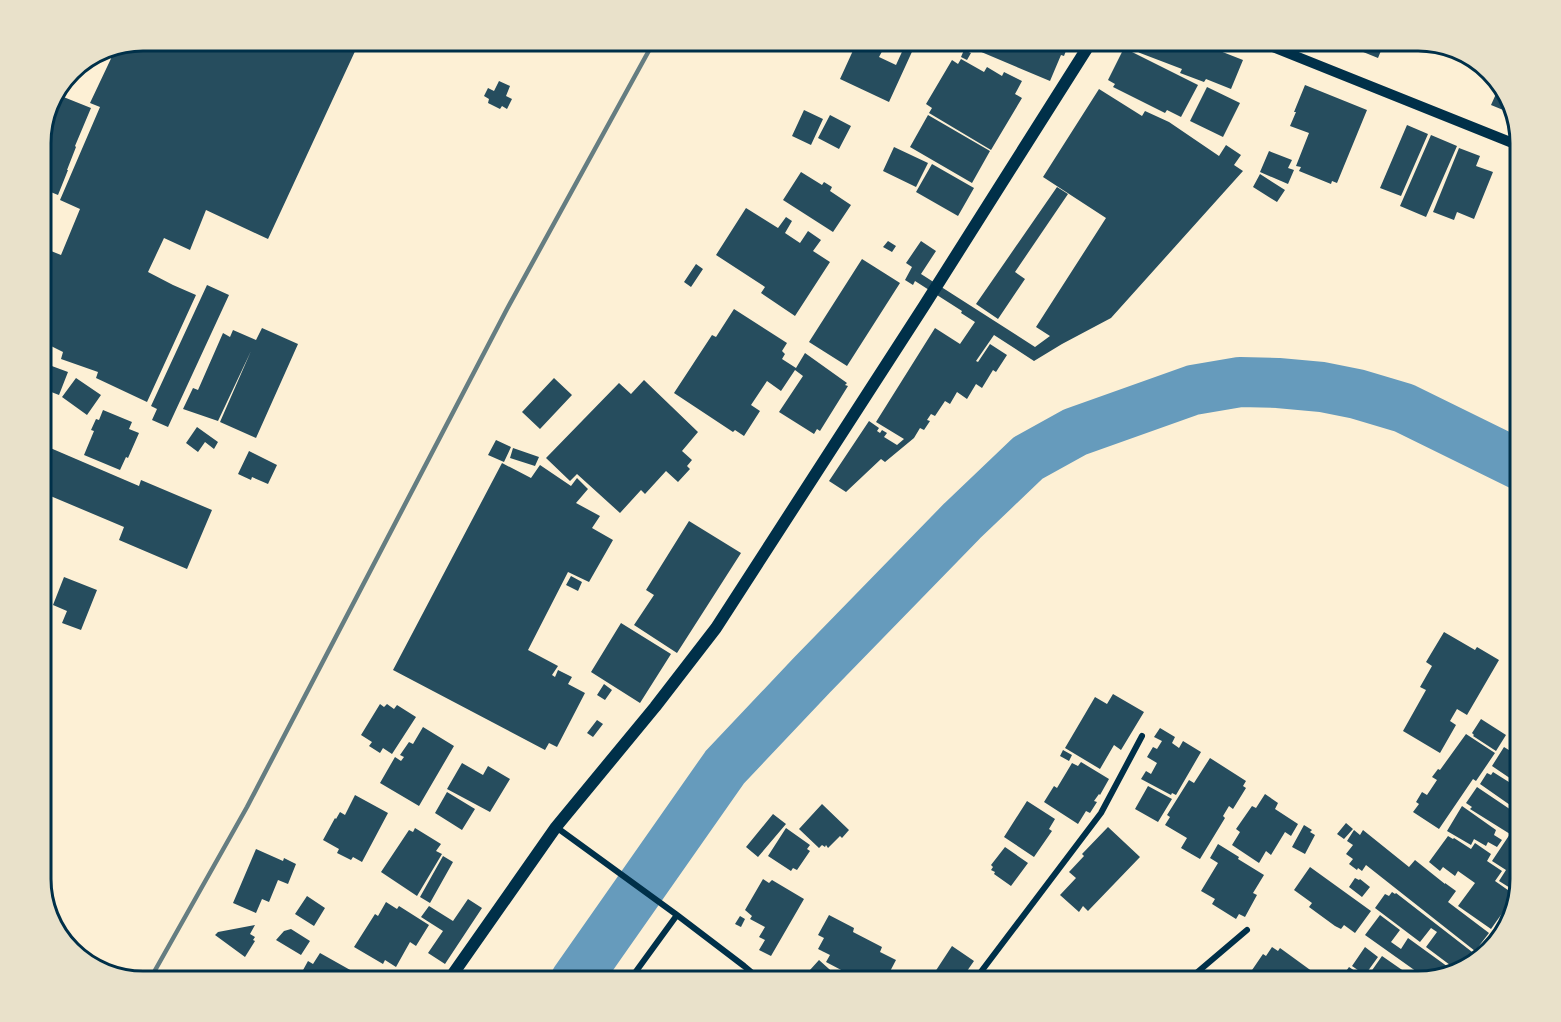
<svg xmlns="http://www.w3.org/2000/svg" width="1561" height="1022" font-family="'DejaVu Sans',sans-serif">
<rect width="100%" height="100%" fill="#fdf0d5"/>
<g fill="none" stroke-linecap="round" stroke-linejoin="round">
<!-- river -->
<path stroke="#669bbc" stroke-width="50" d="M575 981 725 767 812 675 962 521 1028 458 1075 432 1193 390 1240 382 1278 383 1322 387 1357 394 1404 408 1520 465"/>
</g>
<!-- building -->
<path fill="#264d5e" d="M1336 41H1385L1378 58Z
M1121 42H1197L1243 60 1231 89 1206 79 1204 82 1180 73 1182 69 1140 53Z
M906 43H916L889 102 840 79 856 44H886L879 57 896 65Z
M960 43H1066L1064 47 1067 48 1064 56 1061 55 1050 81Z
M357 47 268 239 206 210 190 250 164 238 148 272 173 285 196 295 147 402 96 378 98 372 61 359 63 352 41 341V247L61 255 80 209 60 200 100 107 90 103 116 48Z
M1124 48 1198 85 1181 117 1167 110 1165 113 1113 87 1115 84 1108 80Z
M964 50 971 53 967 60 961 57Z
M961 59 984 72 987 67 1002 76 1004 72 1022 81 1015 94 1022 98 991 150 929 113 932 108 926 104 952 60 958 64Z
M499 81 510 86 506 96 512 99 507 109 502 106 500 109 488 103 489 99 484 96 488 88 494 91Z
M1305 85 1367 110 1337 183 1332 181 1331 184 1299 171 1301 167 1296 166 1309 133 1290 126 1296 112H1294Z
M1500 85 1507 91 1513 114 1491 105Z
M1207 87 1240 103 1223 137 1190 121Z
M1099 89 1142 116 1145 111 1169 122 1219 156 1226 145 1241 155 1234 165 1243 171 1111 318 1062 344 1034 361 994 335 976 361 978 362 990 344 1007 355 996 372 993 370 982 388 976 384 967 399 957 392 950 404 945 401 935 416 931 414 927 420 930 421 924 430 920 428 914 438 885 462 881 459 846 492 829 481 869 421 879 428 877 431 880 433 882 430 887 433 884 437 897 445 904 439 876 422 935 328 960 344 975 322 961 313 962 311 915 281 913 285 905 280 912 267 906 263 921 241 936 251 921 274 1035 347 1050 336 1036 327 1106 218 1043 177Z
M61 96 91 108 75 146 76 147 67 170H68L58 195 41 188V145Z
M804 110 823 119 811 145 792 136Z
M830 115 851 126 839 149 818 138Z
M928 115 990 151 972 183 910 147Z
M1407 125 1428 134 1401 196 1380 188Z
M1431 135 1457 146 1426 217 1400 206Z
M894 147 928 163 916 187 883 171Z
M1459 148 1480 156 1476 166 1493 172 1474 219 1457 212 1454 220 1433 212Z
M1269 151 1292 160 1288 168 1294 170 1288 184 1260 172Z
M932 164 974 188 958 216 916 192Z
M801 172 822 185 824 182 832 187 830 191 851 205 833 232 783 200Z
M1260 174 1285 190 1277 202 1253 187Z
M1057 187 1068 194 1015 272 1025 279 998 319 976 304Z
M746 208 778 228 786 217 792 221 785 233 800 243 808 231 821 240 813 251 830 262 795 316 761 293 765 287 716 255Z
M888 241 896 246 892 252 883 247Z
M862 259 900 283 847 366 809 342Z
M696 264 703 269 691 287 684 282Z
M207 285 229 295 168 427 152 420 157 409 151 406Z
M734 309 787 343 782 351 785 354 782 359 796 368 805 353 847 383 845 385 848 386 820 431 817 429 814 434 779 412 803 376 795 370 781 391 767 381 751 405 760 411 744 436 735 430 733 432 674 393 712 335 716 337Z
M262 328 298 344 256 438 220 422 251 351 218 421 183 409 193 388 198 390 223 333 230 337 233 330 256 340Z
M41 362 68 372 59 395 41 388Z
M76 378 101 395 87 415 62 397Z
M554 378 572 395 540 429 522 412Z
M644 380 698 432 682 451 692 460 687 466 690 469 678 482 666 471 645 494 641 490 620 513 577 474 570 481 546 458 619 383 631 394Z
M103 410 132 422 129 429 139 433 128 458 126 457 120 470 84 455 94 431 91 430 96 419 99 420Z
M197 427 218 442 214 449 205 442 198 452 186 443Z
M496 440 511 447 504 462 488 455Z
M41 444 139 486 141 480 212 510 187 569 119 540 124 527 41 492Z
M513 448 539 457 535 466 510 458Z
M249 451 277 465 268 484 252 477 251 480 238 474Z
M502 463 531 478 540 465 571 486 577 478 588 489 576 503 600 516 592 528 613 540 589 582 568 572 528 650 558 666 552 675 555 677 558 670 572 677 568 684 585 693 557 747 549 743 545 750 393 670Z
M689 521 741 553 677 653 634 625 654 595 646 590Z
M571 576 582 582 578 591 566 585Z
M64 577 97 590 81 630 62 623 67 611 53 605Z
M621 623 671 654 640 703 591 672Z
M1444 632 1475 650 1477 647 1499 660 1467 715 1457 709 1450 721 1456 725 1440 753 1403 731 1426 690 1420 687 1432 666 1426 662Z
M604 684 612 690 605 700 597 695Z
M1113 694 1144 712 1121 750 1114 745 1100 769 1065 748 1095 697 1107 704Z
M380 704 384 707 387 704 394 709 397 705 416 717 392 754 383 748 380 753 369 746 372 742 361 735Z
M1481 719 1506 735 1496 751 1473 736 1474 735 1472 733Z
M597 720 603 724 593 737 587 733Z
M423 727 454 746 419 806 380 783 395 757 401 761 404 757 400 755 409 742 413 744Z
M1160 728 1175 737 1172 743 1179 748 1183 741 1201 752 1176 795 1172 793 1171 795 1141 779 1146 771 1151 774 1157 763 1147 757 1153 747 1157 749 1162 741 1154 737Z
M1466 734 1495 753 1476 781 1473 779 1439 829 1413 812 1419 804 1416 802 1422 792 1427 795 1437 780 1432 777 1438 769 1440 770Z
M1504 747 1512 752 1515 748 1520 752V785L1492 766Z
M1063 750 1072 755 1069 761 1060 756Z
M1210 758 1246 781 1243 786 1246 788 1233 809 1229 806 1223 816 1225 818 1200 859 1181 848 1187 838 1165 825 1170 817 1167 815 1189 780 1194 783Z
M1081 762 1109 779 1100 795 1099 794 1094 801 1097 802 1090 813 1086 811 1078 824 1044 802 1054 786 1057 788 1072 763 1078 766Z
M462 763 483 775 488 766 510 779 490 812 447 789Z
M1493 772 1520 789V812L1480 784 1487 773 1491 775Z
M1148 786 1172 799 1158 822 1135 809Z
M1477 787 1520 816V879L1515 891 1499 881 1506 870 1492 861 1510 834 1470 809 1472 807 1466 803Z
M447 792 475 809 462 830 435 813Z
M1265 794 1278 803 1275 809 1298 824 1291 836 1285 832 1271 855 1266 851 1259 863 1232 845 1240 832 1236 829 1252 806 1256 808Z
M355 795 388 813 362 862 353 857 351 860 337 853 339 849 323 840 335 818 336 819 340 812 345 815Z
M1027 801 1055 819 1049 829 1052 831 1034 857 1004 837Z
M822 804 849 830 842 838 840 836 828 848 826 845 825 847 822 845 819 848 799 829Z
M1462 806 1496 830 1494 835 1502 840 1497 847 1488 842 1486 846 1474 839 1471 845 1447 831Z
M773 814 786 824 758 857 746 847Z
M1346 823 1353 829 1344 839 1337 834Z
M1304 825 1312 830 1310 832 1315 835 1305 854 1292 847Z
M1108 827 1140 857 1088 911 1083 906 1079 912 1060 895 1076 878 1069 872 1084 856 1082 854Z
M415 828 441 844 436 851 442 854 417 896 381 872 409 830 413 832Z
M786 828 810 845 807 849 810 851 797 870 793 868 791 871 768 856Z
M1354 830 1360 835 1363 830 1409 867 1415 860 1445 884V883L1456 891 1448 902 1489 933 1475 951 1366 865 1362 871 1358 868 1357 870 1349 864 1353 859 1346 854 1353 845 1347 841Z
M1448 836 1453 839 1454 838 1471 849 1475 843 1491 854 1487 861 1502 871 1495 881 1515 895 1491 929 1458 906 1475 883 1458 871 1455 876 1443 867 1440 871 1429 862Z
M1218 844 1239 857 1238 859 1264 875 1253 893 1257 895 1245 917 1239 914 1236 919 1212 904 1215 899 1201 891 1218 863 1210 858Z
M1005 847 1028 863 1011 886 994 874 995 872 991 870 993 867 991 865Z
M256 849 283 861 284 858 296 864 288 884 278 880 269 902 262 899 256 913 233 903Z
M443 856 453 862 430 903 420 897Z
M1310 867 1371 911 1355 933 1344 925 1341 929 1335 926 1309 907 1312 903 1294 890Z
M1355 878 1359 880 1360 879 1370 887 1362 897 1349 887Z
M763 879 769 883 772 880 804 899 771 956 759 950 765 940 759 937 765 927 750 919 752 916 745 910Z
M1392 892 1395 894 1396 893 1476 955 1465 969 1458 971 1426 947 1437 932 1431 928 1420 942 1375 908 1385 894 1389 896Z
M307 896 325 908 314 926 295 914Z
M468 899 482 908 445 964 428 953 443 931 421 917 429 906 453 921Z
M386 902 397 909 399 906 429 925 416 946 410 942 396 967 385 960 383 964 354 947 375 914 378 916Z
M829 915 854 928 853 932 882 947 880 952 896 960 885 981H862L826 962 830 955 818 949 824 938 818 935Z
M1380 915 1400 930 1391 942 1401 949 1408 938 1455 972 1427 979 1365 935Z
M740 916 745 919 741 927 735 924Z
M255 925 250 934 255 937 253 940 255 941 245 957 215 935 218 932Z
M291 929 310 941 301 955 276 940 284 931Z
M952 946 974 961 960 981H936L931 978Z
M1272 947 1278 951 1280 948 1313 972 1307 981H1262L1250 973 1263 954 1266 956Z
M1365 947 1378 957 1365 975 1352 966Z
M320 953 352 971 346 981H297L308 961 313 964Z
M1382 956 1418 981H1376L1368 976Z
M819 960 838 977 834 981H800Z
M1349 967 1370 981H1339Z"/>
<g fill="none" stroke-linecap="round" stroke-linejoin="round">
<!-- minor -->
<path stroke="#003049" stroke-width="6" d="M556 827 677 915 744 966 762 981
M629 981 677 915
M974 981 1101 813 1142 736
M1187 981 1247 930"/>
<!-- tertiary -->
<path stroke="#003049" stroke-width="10" d="M1258 41 1520 146"/>
<!-- secondary -->
<path stroke="#003049" stroke-width="12" d="M448 981 556 827 655 707 716 628 924 306 1091 42"/>
<!-- rail -->
<path stroke="#657d81" stroke-width="4.5" d="M149 981 247 807 507 309 652 45"/>
</g>
<!-- crop -->
<path d="M0 0H1561V1022H0ZM143 51H1418A92 92 0 0 1 1510 143V879A92 92 0 0 1 1418 971H143A92 92 0 0 1 51 879V143A92 92 0 0 1 143 51Z" fill="#e9e1ca" fill-rule="evenodd"/>
<path fill="none" stroke="#003049" stroke-width="3" d="M143 51H1418A92 92 0 0 1 1510 143V879A92 92 0 0 1 1418 971H143A92 92 0 0 1 51 879V143A92 92 0 0 1 143 51Z"/>
</svg>
